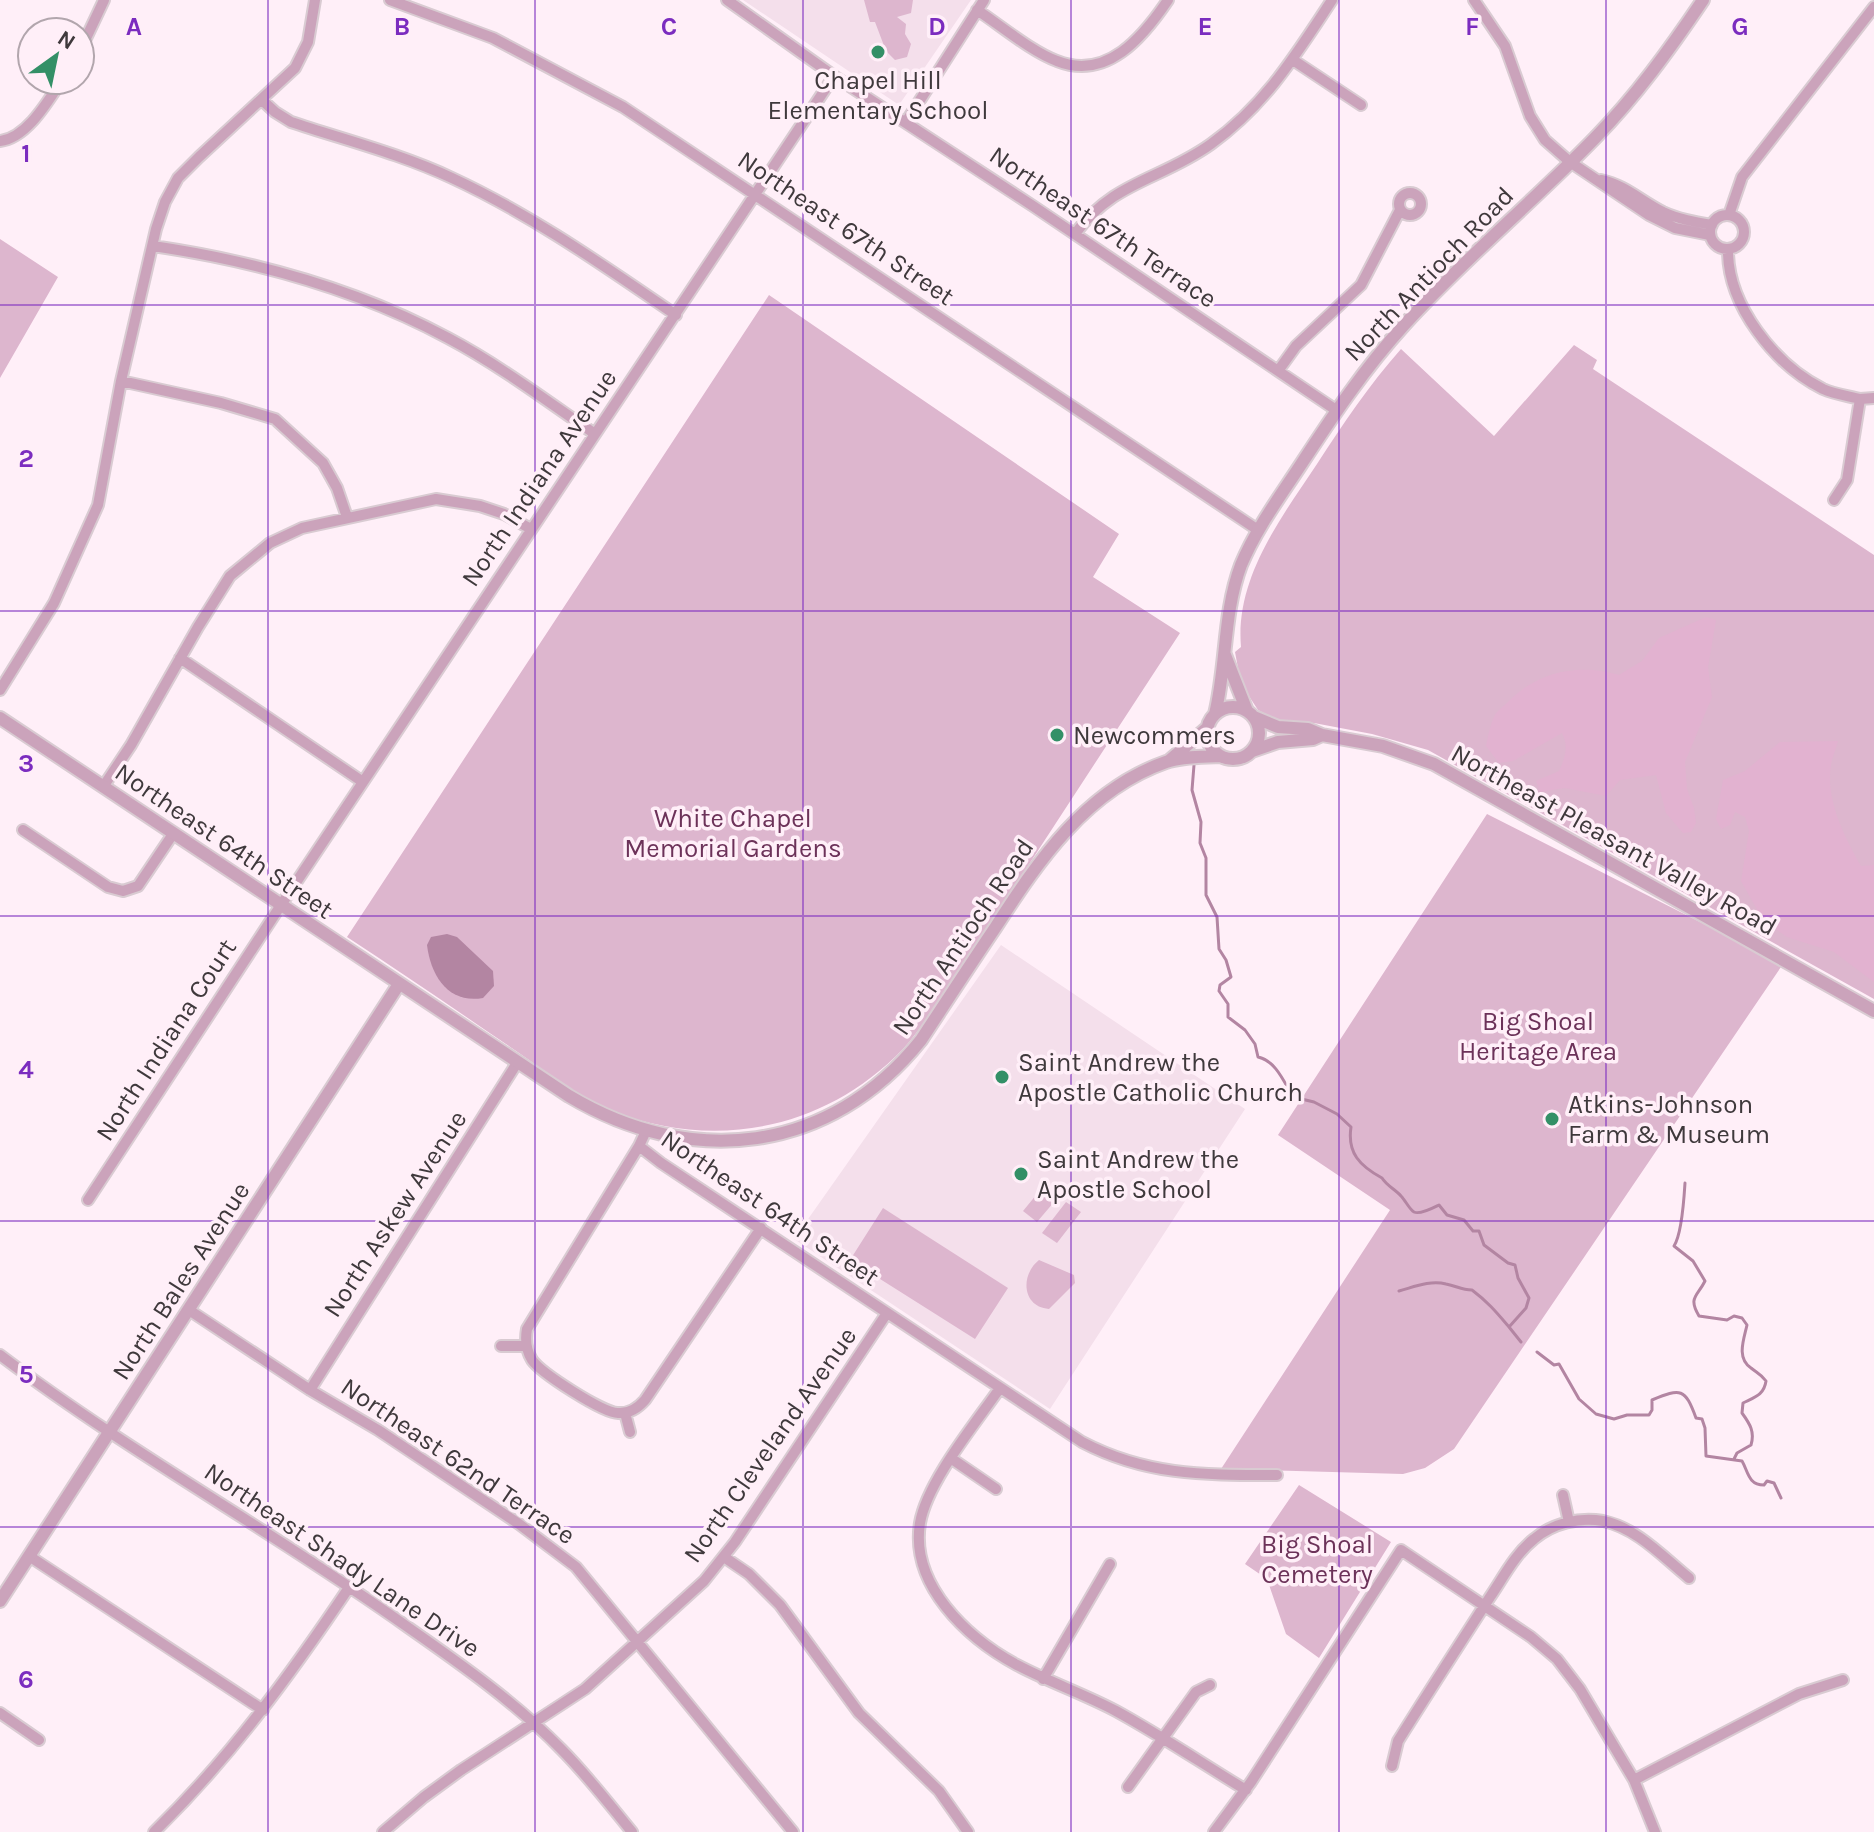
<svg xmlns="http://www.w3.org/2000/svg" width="1874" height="1832" font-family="Karla,sans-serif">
<rect width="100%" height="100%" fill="#ffeff8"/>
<!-- built -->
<path fill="#f4dfeb" d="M743 0H971L899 105Z
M1001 945 1245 1109 1050 1409 794 1239Z"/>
<!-- green -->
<path fill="#ddb6ce" d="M864 0H913L911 13 897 17 906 24 905 34 911 44 907 57 895 60 886 51 875 22H870Z
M0 239 58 277 0 378Z
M769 295 1119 534 1093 577 1180 633 943 996C930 1013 918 1033 903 1049 825 1130 715 1151 612 1111 581 1099 547 1072 519 1053 462 1014 405 975 347 937Z
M1574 345 1597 360 1593 369 1874 555V999L1428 750 1372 734 1314 723 1284 722 1271 717 1258 710 1241 684 1235 652 1241 647C1235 578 1281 518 1317 464 1343 424 1369 385 1401 349L1494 436Z
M1487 814 1783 964 1454 1449 1425 1468 1403 1474 1221 1469 1390 1210 1278 1135Z
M1046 1183 1060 1195 1037 1222 1023 1211Z
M1066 1202 1081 1212 1057 1243 1042 1233Z
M883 1208 1008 1288 975 1339 850 1260Z
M1039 1260 1074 1275 1075 1283 1049 1309C1022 1307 1020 1275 1039 1260Z
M1299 1485 1391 1542 1319 1658 1286 1634 1267 1579 1245 1564Z"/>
<!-- forest -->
<path fill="#e2b2d0" d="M1706 617 1716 620 1708 667 1712 697 1685 762 1687 789 1694 808 1696 823 1691 832 1683 833 1666 813 1656 775 1620 780 1606 796 1565 788 1540 792 1536 781 1559 771C1565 757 1569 747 1562 733L1513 761 1499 763 1486 746C1488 737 1490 724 1495 715 1497 711 1504 706 1508 702 1538 671 1579 663 1619 675L1642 661 1659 638Z
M1838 741C1836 749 1832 757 1831 765 1825 799 1845 838 1861 866L1874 865V982L1834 952 1787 937 1763 920 1741 881 1749 831 1745 817 1735 812 1730 825 1721 829 1716 819 1723 780 1745 771 1780 742Z"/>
<!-- water -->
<path fill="#b385a2" d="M447 934 457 937 493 971 494 986 483 998C449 1004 431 977 427 945L431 937Z"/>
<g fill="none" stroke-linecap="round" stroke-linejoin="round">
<!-- stream -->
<path stroke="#b385a2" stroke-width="3" d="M1194 765 1192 790 1201 822 1200 843 1206 858V895L1217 917 1219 949 1226 960 1231 977 1220 985 1219 991 1228 1004V1017L1245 1030 1255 1044 1258 1057C1276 1061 1284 1082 1293 1097L1314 1102 1337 1114 1351 1127C1347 1153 1360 1166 1382 1178 1387 1186 1395 1189 1401 1196 1405 1200 1410 1210 1414 1212 1420 1215 1433 1208 1439 1205L1447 1215 1464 1220 1473 1231H1479L1484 1245 1508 1263 1515 1265 1518 1278 1529 1298 1526 1308 1509 1327 1521 1342
M1685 1183C1684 1199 1682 1234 1674 1246L1693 1261 1705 1281C1697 1297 1688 1297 1699 1316L1727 1320 1734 1316 1742 1318 1747 1325C1744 1339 1736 1358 1751 1368 1757 1373 1761 1374 1766 1381 1764 1395 1755 1397 1743 1403L1742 1413C1750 1424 1755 1432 1751 1445L1737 1453 1734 1459
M1399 1291C1414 1287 1430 1280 1446 1284 1457 1286 1461 1290 1472 1290 1488 1302 1497 1313 1509 1327
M1537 1352 1554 1365 1559 1364 1579 1399 1596 1414 1614 1419 1627 1415H1649L1652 1410V1400C1681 1388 1685 1388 1696 1418L1702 1419 1705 1428 1706 1456 1742 1461C1748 1471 1748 1485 1764 1485L1767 1481 1774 1483 1781 1498"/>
<!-- minor casing -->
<g stroke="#d9cbd2" stroke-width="14">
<path id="minor" d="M390 0 493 38 623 107 1258 530
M727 0 834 76 1033 206 1336 410
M1474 0 1505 46 1530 116 1545 140 1570 162 1649 215 1675 228 1710 235
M977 10C1000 25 1032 52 1057 61 1107 81 1143 37 1168 0
M80 51 104 0
M1293 60 1361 105
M262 100 275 112 291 122C345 140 401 154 452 178 532 215 604 266 676 315
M906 122 984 0
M0 141C27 138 48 101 62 80
M1601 180C1625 185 1641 201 1663 212 1678 219 1695 222 1712 225
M1399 204a11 11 0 1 1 22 0a11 11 0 1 1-22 0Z
M1710 232a17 17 0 1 1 34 0a17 17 0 1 1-34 0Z
M1729 215 1742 177 1874 7
M1075 234C1113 181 1161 180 1211 144 1266 104 1295 56 1332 0
M153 246C254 261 357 289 448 338 499 365 547 401 595 434
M1728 249C1727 305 1775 365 1823 389 1834 394 1848 396 1860 399
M1278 371 1296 346 1361 285 1400 210
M121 381 221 403 275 419 323 463 337 488 347 517
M1834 500 1847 480 1860 399 1874 398
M180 658 363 782
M0 690 54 603 98 505 121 381 156 229 165 202 178 178 199 157 295 68 308 42 315 0
M103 787 131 745 198 627 230 576 270 543 302 528 436 499 480 506 504 514 531 529
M23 830 108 887 123 891 138 886 173 834
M646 1131 639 1146 661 1163 1082 1442C1147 1476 1205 1475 1277 1475
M639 1146 527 1329C525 1340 526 1350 532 1360 541 1373 603 1413 618 1413 630 1414 638 1408 645 1400L761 1228
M88 1200 281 905 834 76
M189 1310 310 1390 378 1430 519 1524 576 1567 793 1832
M501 1346H526
M0 1355C131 1454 276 1533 409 1628 462 1665 516 1703 561 1749 587 1775 609 1804 632 1832
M1000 1388C975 1424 927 1482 920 1523 910 1585 967 1638 1017 1665 1049 1682 1084 1694 1116 1711 1160 1735 1203 1764 1246 1790
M310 1390 517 1063
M625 1413 630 1432
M952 1459 996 1489
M1563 1495 1569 1522
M29 1556 263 1710
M724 1557 749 1574 780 1605 859 1713 939 1791 968 1832
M1043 1679 1110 1564
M0 1713 39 1740
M1392 1766 1398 1741C1428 1693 1459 1645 1490 1597 1503 1578 1515 1554 1534 1539 1553 1523 1579 1517 1603 1521 1637 1528 1663 1557 1689 1578
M1634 1780 1799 1694 1843 1680
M1128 1787 1196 1692 1210 1685
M154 1832C230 1758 291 1674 350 1586
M383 1832 424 1797 461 1770 585 1689 704 1581 735 1542 887 1313
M1214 1832 1251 1782 1401 1550 1531 1637 1557 1659 1580 1689 1634 1780 1655 1832"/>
</g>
<!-- tertiary casing -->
<g stroke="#d9cbd2" stroke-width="16">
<path id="tertiary" d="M1225 655 1247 711
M1207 733a26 26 0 1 1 52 0a26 26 0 1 1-52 0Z
M1215 714C1227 665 1223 613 1241 565 1256 529 1279 498 1300 466 1332 417 1364 369 1404 325 1464 259 1533 202 1595 138 1636 96 1670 49 1703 0
M1254 717 1278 727 1308 729 1322 735 1383 746 1434 764 1874 1011
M0 718 569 1096C691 1169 830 1154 921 1040 946 1002 970 965 995 928 1039 860 1086 790 1166 762 1183 756 1203 757 1220 756
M1252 751 1278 742 1313 739 1322 735
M1170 760 1207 728
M0 1601 399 984"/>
</g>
<!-- minor -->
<use href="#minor" stroke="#cba3bb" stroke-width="10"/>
<!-- tertiary -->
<use href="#tertiary" stroke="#cba3bb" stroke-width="12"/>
</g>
<!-- grid -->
<path fill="none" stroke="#7b2cbf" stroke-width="2" stroke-opacity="0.55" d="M268 0V1832M535 0V1832M803 0V1832M1071 0V1832M1339 0V1832M1606 0V1832M0 305H1874M0 611H1874M0 916H1874M0 1221H1874M0 1527H1874"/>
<!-- markers -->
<g fill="#339067" stroke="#ffeff8" stroke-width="3">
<circle cx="878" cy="52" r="8"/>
<circle cx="1057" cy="735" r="8"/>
<circle cx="1002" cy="1077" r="8"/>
<circle cx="1552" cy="1119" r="8"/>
<circle cx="1021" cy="1174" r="8"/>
</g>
<g text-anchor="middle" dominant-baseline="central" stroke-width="7" stroke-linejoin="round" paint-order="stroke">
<!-- poi labels -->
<g font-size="26" fill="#3f393c" stroke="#ffeff8" text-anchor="start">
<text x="878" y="80" text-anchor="middle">Chapel Hill<tspan x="878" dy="30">Elementary School</tspan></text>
<text x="1073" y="735">Newcommers</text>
<text x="1018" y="1062">Saint Andrew the<tspan x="1018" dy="30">Apostle Catholic Church</tspan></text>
<text x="1568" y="1104">Atkins-Johnson<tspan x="1568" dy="30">Farm &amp; Museum</tspan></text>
<text x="1037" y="1159">Saint Andrew the<tspan x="1037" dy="30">Apostle School</tspan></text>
</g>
<!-- street labels -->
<g font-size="26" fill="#3f393c" stroke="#ffeff8">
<text transform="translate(1103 227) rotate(34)">Northeast 67th Terrace</text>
<text transform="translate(846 228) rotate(34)">Northeast 67th Street</text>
<text transform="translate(1429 274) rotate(-46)">North Antioch Road</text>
<text transform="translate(539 478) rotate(-56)">North Indiana Avenue</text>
<text transform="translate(1614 840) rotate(29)">Northeast Pleasant Valley Road</text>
<text transform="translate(224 841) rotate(34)">Northeast 64th Street</text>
<text transform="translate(963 937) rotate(-56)">North Antioch Road</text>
<text transform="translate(166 1040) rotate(-57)">North Indiana Court</text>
<text transform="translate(770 1208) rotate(34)">Northeast 64th Street</text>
<text transform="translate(395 1214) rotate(-57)">North Askew Avenue</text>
<text transform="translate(181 1281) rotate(-57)">North Bales Avenue</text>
<text transform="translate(770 1445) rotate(-55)">North Cleveland Avenue</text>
<text transform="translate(458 1461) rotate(34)">Northeast 62nd Terrace</text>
<text transform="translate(342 1560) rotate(34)">Northeast Shady Lane Drive</text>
</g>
<!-- park labels -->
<g font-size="26" fill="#6c3259" stroke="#ffeff8">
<text x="733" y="818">White Chapel<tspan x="733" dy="30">Memorial Gardens</tspan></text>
<text x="1538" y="1021">Big Shoal<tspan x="1538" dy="30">Heritage Area</tspan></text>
<text x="1317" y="1544">Big Shoal<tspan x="1317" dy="30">Cemetery</tspan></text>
</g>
</g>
<g font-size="26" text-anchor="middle" font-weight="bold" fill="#7b2cbf" stroke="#ffeff8" stroke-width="7" stroke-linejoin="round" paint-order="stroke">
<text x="134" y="35">A</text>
<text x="402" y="35">B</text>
<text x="669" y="35">C</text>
<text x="937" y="35">D</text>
<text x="1205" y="35">E</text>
<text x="1472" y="35">F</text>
<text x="1740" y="35">G</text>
<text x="26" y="162">1</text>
<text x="26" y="467">2</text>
<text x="26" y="772">3</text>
<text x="26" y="1078">4</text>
<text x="26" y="1383">5</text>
<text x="26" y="1688">6</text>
</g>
<!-- north arrow -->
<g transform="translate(56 56) rotate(33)"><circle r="38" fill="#ffeff8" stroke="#b2a6ad" stroke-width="2"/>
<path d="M0-6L14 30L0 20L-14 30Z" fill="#339067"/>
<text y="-12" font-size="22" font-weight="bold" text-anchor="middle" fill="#3f393c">N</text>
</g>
</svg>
